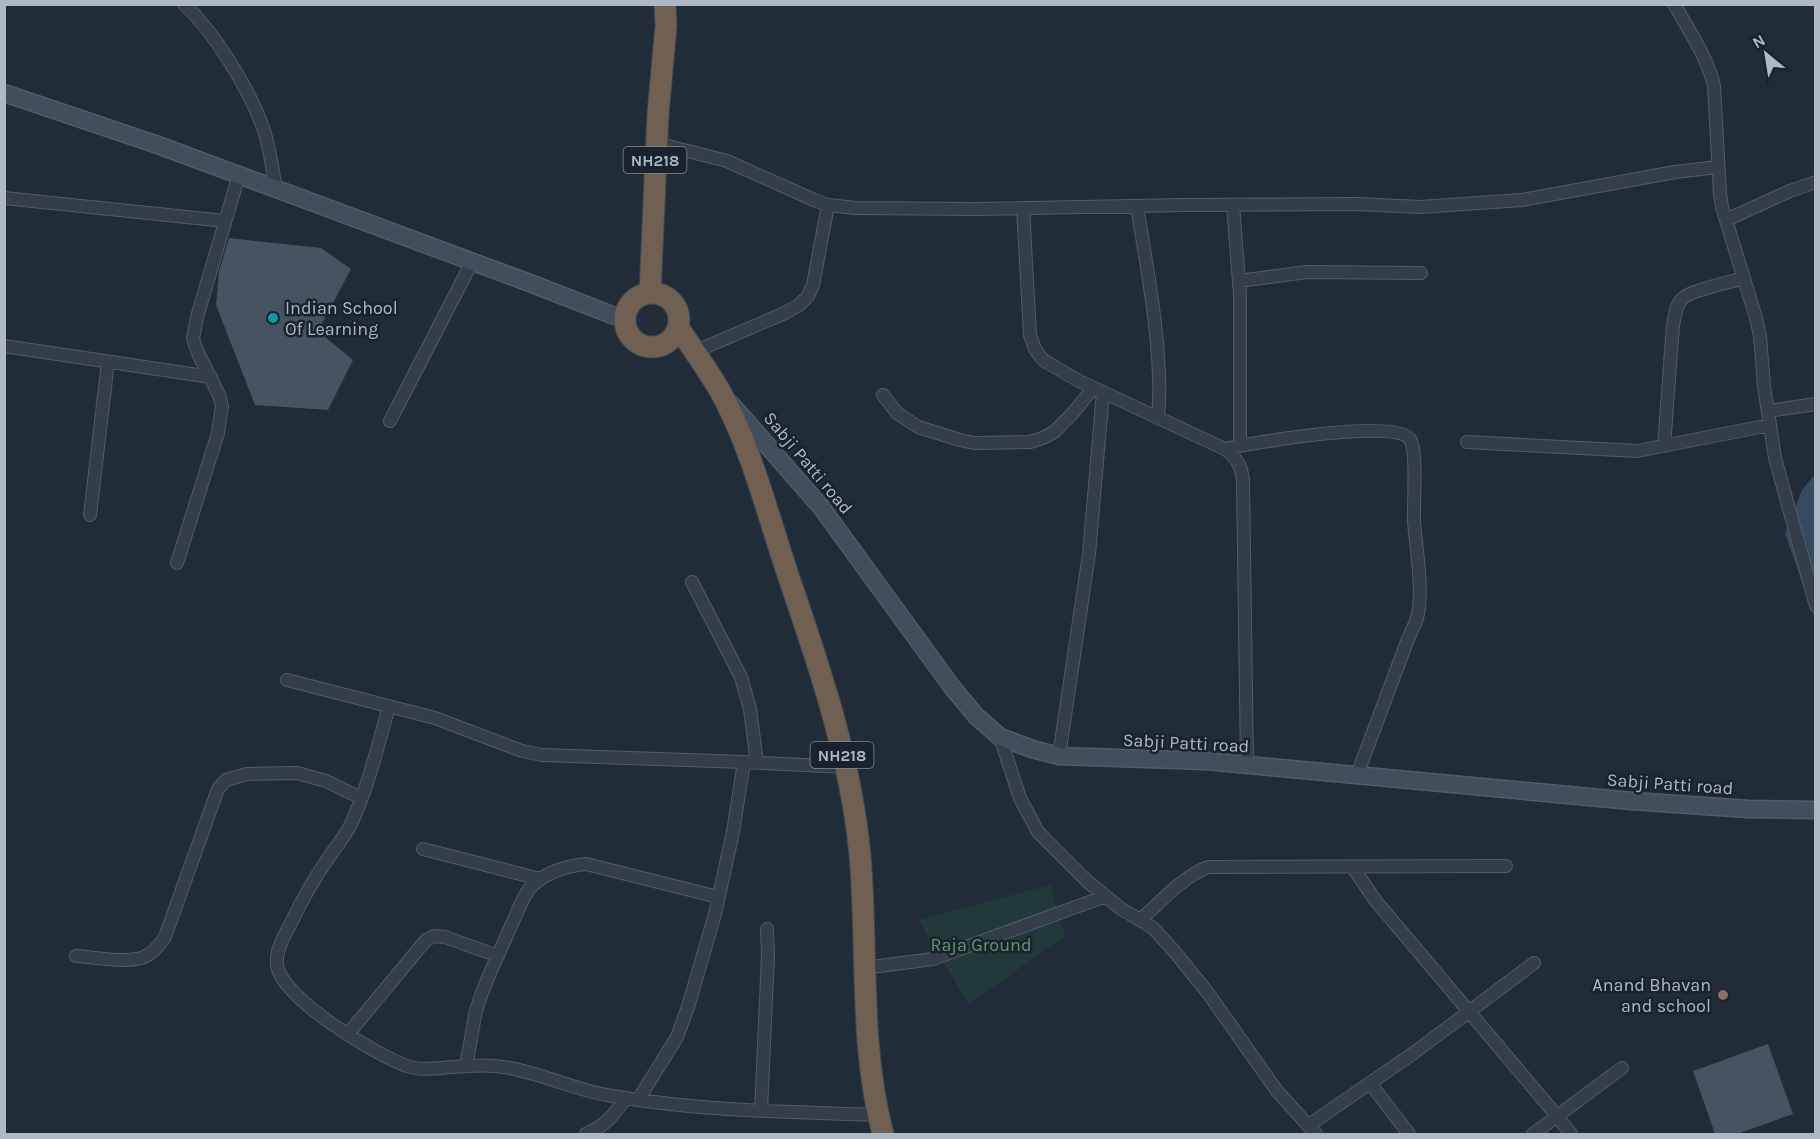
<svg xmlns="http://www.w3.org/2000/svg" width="1820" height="1139" font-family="Karla,sans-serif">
<rect width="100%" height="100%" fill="#202d38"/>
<!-- green -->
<path fill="#223939" d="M1050 885 1065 936 969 1004 918 920Z"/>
<!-- water -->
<path fill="#334a60" d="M1815 474V618L1785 534 1802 490Z"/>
<!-- building -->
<path fill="#465462" d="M229 238 321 248 351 269 318 331 353 360 328 410 255 405 216 305 219 272Z
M1768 1044 1793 1114 1737 1134H1715L1693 1071Z"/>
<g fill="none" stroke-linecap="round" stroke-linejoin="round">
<!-- street casing -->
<g stroke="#515c66" stroke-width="14">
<path id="street" d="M184 4C214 32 248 87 262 125 270 145 272 168 276 189
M1674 4C1689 31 1707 56 1714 86L1720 194 1722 207 1756 318 1760 336 1764 386 1775 458 1816 606
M656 143 727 161 814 200 828 205 856 208 975 209 1185 205 1357 204 1420 207 1522 200 1675 172 1718 167
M4 198 225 221
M1233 205 1240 295V446
M1137 206C1146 262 1157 319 1159 376 1160 390 1159 404 1158 418
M1023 208 1030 335 1035 349 1043 360 1079 381 1225 449C1237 458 1241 465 1243 480L1247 765
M1726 220 1790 191 1816 182
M1239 281 1307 272 1421 273
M4 346 211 377
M694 352 785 313 799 305 808 296 813 285 828 205
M883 395 897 413 918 427 960 440 974 443 1030 442 1043 438 1054 432 1073 413 1093 388
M1768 411 1816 404
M390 421 472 262
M1467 442 1637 451 1770 425
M1664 446 1673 325C1675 317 1676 303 1683 298 1692 290 1730 282 1744 278
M1225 449C1252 443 1395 418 1410 439 1418 451 1413 504 1414 521 1416 547 1424 594 1417 618 1415 625 1411 632 1408 639L1357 775
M90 515 108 362
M177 563 218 433 222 406 219 395 198 353 193 339 197 317 239 175
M692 582 741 677 750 709 757 763
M287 680 435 718 522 751 542 755 744 762 845 767
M389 706C378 746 368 788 350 826 345 836 336 847 329 857 316 876 304 896 294 917 287 932 275 948 277 965 282 999 376 1055 407 1066 421 1071 438 1068 453 1067 472 1065 490 1064 509 1068 544 1074 577 1091 612 1096 700 1111 789 1112 878 1115
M1000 737 1020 798 1038 832 1087 881 1120 908 1153 928 1174 951 1208 993 1277 1091 1316 1134
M1059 756 1089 554 1103 392
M423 849 540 879
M1352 866 1375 900 1557 1116 1571 1134
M1140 920C1161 902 1182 877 1208 867L1506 866
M76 956C95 957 132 965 148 955 156 950 160 944 165 937L218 789 226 780 247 774 297 773 326 781 361 798
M864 968 933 959 1106 896
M348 1034 426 940 434 936 445 937 498 956
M466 1065C470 1048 472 1029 476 1011 484 982 499 954 511 926 517 914 522 896 532 886 546 872 567 866 586 864L718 897
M1370 1083 1409 1134
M638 1100 677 1037 688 1007 715 914 733 832 744 762
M761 1111 768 955 767 929
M1309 1125 1415 1052 1534 963
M586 1134C606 1125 613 1116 626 1098
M1533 1134 1622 1068"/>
</g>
<!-- secondary casing -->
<g stroke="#515c66" stroke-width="19">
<path id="secondary" d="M4 93 158 145 535 285 625 320
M731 404 821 507 952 687 976 716 1000 737 1032 749 1059 756 1206 761 1632 801 1748 809 1816 810"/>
</g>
<!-- highway casing -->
<g stroke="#3e4953" stroke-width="23">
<path id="highway" d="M650 293 658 114 666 26 665 4
M625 320a27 27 0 1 1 54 0a27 27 0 1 1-54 0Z
M678 327C692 348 707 369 720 391 751 446 769 519 789 578 820 668 851 760 860 855 868 947 859 1045 883 1134"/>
</g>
<!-- street -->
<use href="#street" stroke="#343e49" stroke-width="12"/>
<!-- secondary -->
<use href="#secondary" stroke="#424e5c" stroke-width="16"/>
<!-- highway -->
<use href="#highway" stroke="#6f6051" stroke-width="21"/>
</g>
<!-- markers -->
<circle fill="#0f9aa8" stroke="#19232d" stroke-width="2" cx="273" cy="318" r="6"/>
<circle fill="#8d6e63" stroke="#19232d" stroke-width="2" cx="1723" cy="995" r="6"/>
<g text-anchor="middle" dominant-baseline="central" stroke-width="5" stroke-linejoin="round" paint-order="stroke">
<!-- shield labels -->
<g fill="#19232d" stroke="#818c97" stroke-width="1.5">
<rect x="623.5" y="147" width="63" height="26" rx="4.5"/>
<rect x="810.5" y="742" width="63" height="26" rx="4.5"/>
</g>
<g font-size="16" font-weight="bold" fill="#aeb9c5">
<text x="655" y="160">NH218</text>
<text x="842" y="755">NH218</text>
</g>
<!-- poi labels -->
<g font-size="18" fill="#aeb9c5" stroke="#19232d" text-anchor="start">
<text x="285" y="308">Indian School<tspan x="285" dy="21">Of Learning</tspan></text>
<text x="1711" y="985" text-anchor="end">Anand Bhavan<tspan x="1711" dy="21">and school</tspan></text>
</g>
<!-- street labels -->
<g font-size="18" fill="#aeb9c5" stroke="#19232d">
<text transform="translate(808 463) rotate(50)">Sabji Patti road</text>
<text transform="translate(1186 743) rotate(3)">Sabji Patti road</text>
<text transform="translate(1670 784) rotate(4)">Sabji Patti road</text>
</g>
<!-- park labels -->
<g font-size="18" fill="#65966c" stroke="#19232d">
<text x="981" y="945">Raja Ground</text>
</g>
</g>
<!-- border -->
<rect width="1820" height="1139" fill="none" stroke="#aeb9c5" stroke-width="12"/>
<!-- north arrow -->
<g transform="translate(1766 54) rotate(330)" stroke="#19232d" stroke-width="4.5" paint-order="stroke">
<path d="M0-4.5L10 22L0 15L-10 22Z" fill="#aeb9c5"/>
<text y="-9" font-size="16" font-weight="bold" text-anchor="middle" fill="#aeb9c5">N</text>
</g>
</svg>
